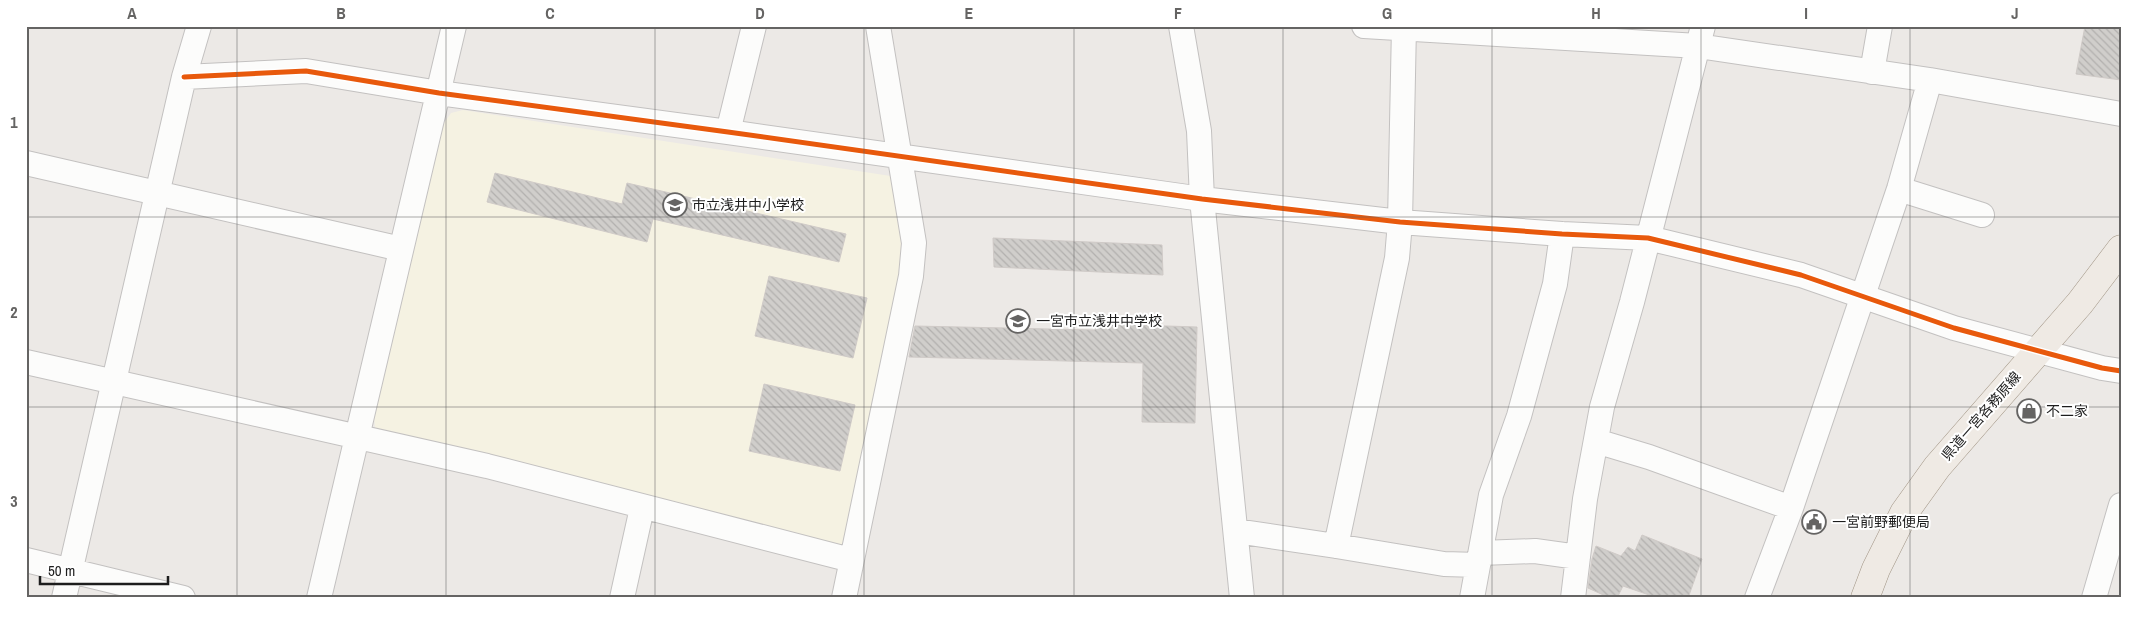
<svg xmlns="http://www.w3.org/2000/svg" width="2147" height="624" font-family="'Archivo Narrow','Noto Sans JP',sans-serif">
<defs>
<pattern id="building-back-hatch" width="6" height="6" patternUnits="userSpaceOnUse" patternTransform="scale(1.25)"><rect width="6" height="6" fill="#d0cecb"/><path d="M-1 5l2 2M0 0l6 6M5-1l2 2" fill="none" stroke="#b2b0ae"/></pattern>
</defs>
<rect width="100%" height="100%" fill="#ece9e6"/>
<!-- education -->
<path fill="#f5f2e2" d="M463 110 897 177 905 250 845 546 832 550 389 436 375 428 374 416 444 123 451 113Z"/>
<!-- building -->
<path fill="url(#building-back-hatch)" stroke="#cfcac7" d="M2085 26H2121V80L2076 74Z
M495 173 622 204 627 183 846 234 839 262 653 219 647 242 487 202Z
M993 238 1162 245 1163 275 994 267Z
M769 276 867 298 853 358 755 336Z
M1096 315 1136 316V325L1197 327 1195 423 1142 422 1143 363 909 357 915 326 1095 330Z
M764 384 855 405 840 471 749 451Z
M1642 535 1702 559 1688 598H1658L1623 586 1617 598H1610L1588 588 1592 559 1596 546 1621 556 1628 547 1635 551Z"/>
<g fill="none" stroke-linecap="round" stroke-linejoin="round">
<!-- minor casing -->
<g stroke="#c3c1c0" stroke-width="26">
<path id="minor" d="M1181 26 1199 131 1202 199 1242 598
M1364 26 1698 46 1930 80 2121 114
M1872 72 1880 26
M184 77 306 71 439 93 728 132 1202 199 1400 222 1562 234 1648 238 1801 275 1954 328 2102 368 2121 371
M728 132 754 26
M26 163 401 249
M1899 189 1982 215
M26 362 487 466 851 560
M1596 441 1649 457 1791 508
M1236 531 1336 546 1444 564 1478 565
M1336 546 1397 258 1400 222 1404 26
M1481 553 1535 551 1578 557
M26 560 183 598
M64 598 184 77 199 26
M319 598 454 26
M622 598 642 508
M844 598 911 276 914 243 878 26
M1472 598 1491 495 1519 416 1555 284 1562 234
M1573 598 1585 499 1602 407 1632 302 1703 26
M1757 598 1791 508 1899 189 1930 80
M2094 598 2121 505"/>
</g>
<!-- major casing -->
<g stroke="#a09484" stroke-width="29">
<path id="major" d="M1865 598 1876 569 1904 513 1937 467 2080 303 2121 249"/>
</g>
<!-- minor -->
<use href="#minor" stroke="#fcfcfb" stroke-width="24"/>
<!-- major -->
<use href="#major" stroke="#efeae4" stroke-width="28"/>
<!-- cycleway casing -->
<g stroke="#fff" stroke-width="8">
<path id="cycleway" d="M184 77 306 71 439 93 728 132 1202 199 1400 222 1562 234 1648 238 1801 275 1954 328 2102 368 2121 371"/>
</g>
<!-- cycleway -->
<use href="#cycleway" stroke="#e8590c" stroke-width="5"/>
</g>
<!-- grid -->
<path fill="none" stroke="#656463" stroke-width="1" stroke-opacity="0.55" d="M237 26V598M446 26V598M655 26V598M864 26V598M1074 26V598M1283 26V598M1492 26V598M1701 26V598M1910 26V598M26 217H2121M26 407H2121"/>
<!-- icons -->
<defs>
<g id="school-ring" transform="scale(1.25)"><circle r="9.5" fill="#fff" stroke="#656463" stroke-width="1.5"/><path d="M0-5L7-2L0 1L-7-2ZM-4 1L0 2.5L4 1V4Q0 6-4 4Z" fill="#656463"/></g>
<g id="shop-ring" transform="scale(1.25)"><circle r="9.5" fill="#fff" stroke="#656463" stroke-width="1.5"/><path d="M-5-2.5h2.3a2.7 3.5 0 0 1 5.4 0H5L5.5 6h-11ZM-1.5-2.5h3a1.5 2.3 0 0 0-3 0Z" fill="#656463"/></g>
<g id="civic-ring" transform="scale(1.25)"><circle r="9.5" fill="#fff" stroke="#656463" stroke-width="1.5"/><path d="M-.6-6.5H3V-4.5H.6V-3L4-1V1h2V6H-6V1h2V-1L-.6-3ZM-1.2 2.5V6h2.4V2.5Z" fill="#656463"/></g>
</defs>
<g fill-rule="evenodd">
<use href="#school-ring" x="675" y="205"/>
<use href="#school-ring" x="1018" y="321"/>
<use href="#shop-ring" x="2029" y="411"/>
<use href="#civic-ring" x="1814" y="522"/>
</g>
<g text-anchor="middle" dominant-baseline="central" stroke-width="4" stroke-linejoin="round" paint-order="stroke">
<!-- poi labels -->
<g font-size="14" fill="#1d1d1d" stroke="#fff" text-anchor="start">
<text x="692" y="205">市立浅井中小学校</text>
<text x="1036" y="321">一宮市立浅井中学校</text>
<text x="2046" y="411">不二家</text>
<text x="1832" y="522">一宮前野郵便局</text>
</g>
<!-- street labels -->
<g font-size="14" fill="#1d1d1d" stroke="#fff">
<text transform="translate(1981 416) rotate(-49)">県道一宮各務原線</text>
</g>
</g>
<!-- border -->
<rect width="2147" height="624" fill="none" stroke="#ffffff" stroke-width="55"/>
<!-- scale -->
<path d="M40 576v8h128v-8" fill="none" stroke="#1d1d1d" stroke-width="2.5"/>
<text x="48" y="576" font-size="15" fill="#1d1d1d" stroke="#ffffff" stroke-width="4" paint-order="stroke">50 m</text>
<rect x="28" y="28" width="2092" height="568" fill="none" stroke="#656463" stroke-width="2"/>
<g font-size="16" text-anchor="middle" font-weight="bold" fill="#656463">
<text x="132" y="19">A</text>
<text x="341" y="19">B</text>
<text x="550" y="19">C</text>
<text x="760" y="19">D</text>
<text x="969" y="19">E</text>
<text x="1178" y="19">F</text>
<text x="1387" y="19">G</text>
<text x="1596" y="19">H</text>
<text x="1806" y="19">I</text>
<text x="2015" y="19">J</text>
<text x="14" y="128">1</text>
<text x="14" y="318">2</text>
<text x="14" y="507">3</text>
</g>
</svg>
